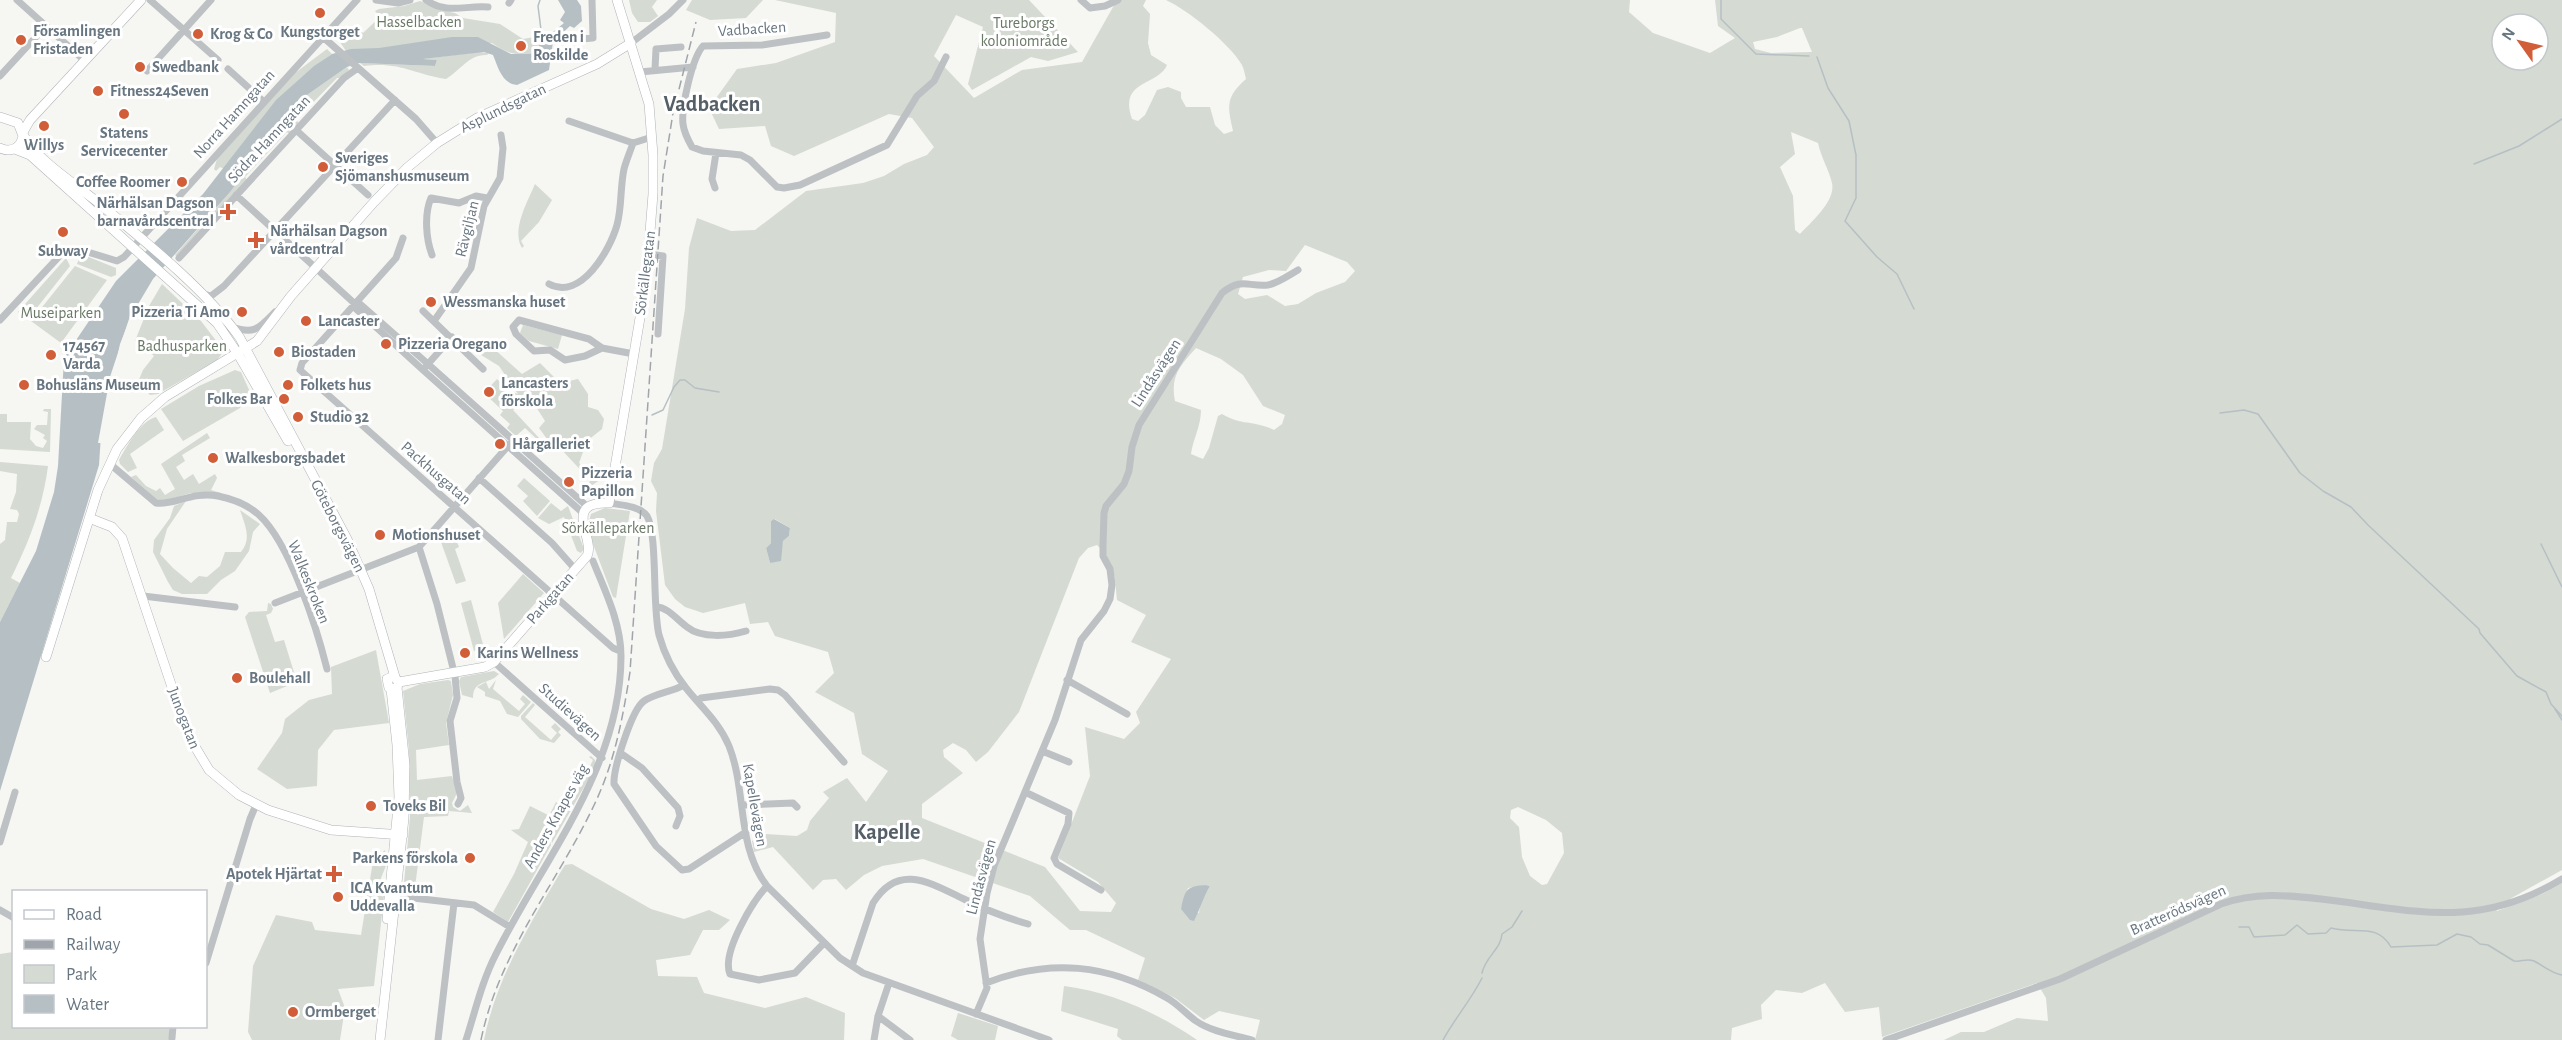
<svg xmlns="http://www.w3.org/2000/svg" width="2562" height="1040" font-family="'Alegreya Sans',sans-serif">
<rect width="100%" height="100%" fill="#f6f6f3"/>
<!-- green -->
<path fill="#d5dad3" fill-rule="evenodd" d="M629 0H657L652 7 658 16 650 22H638L632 13Z
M692 0H763L746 18 710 20 686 10Z
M775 0H1029L1078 52 1048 61 1031 57 972 90 968 84 983 27 956 15 934 56 974 98 1022 70 1082 62 1117 0H1146L1143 6 1150 14 1148 43 1151 55 1167 65C1158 86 1118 80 1132 119L1138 121 1145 115 1157 90 1168 87 1181 92V98L1186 107H1210L1215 125 1224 134 1233 131C1227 105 1226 97 1246 79 1245 75 1244 69 1242 65 1230 44 1188 10 1166 0H1630L1629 12 1653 33 1710 53 1735 38 1718 26 1715 0H2562V870L2508 900 2494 904 2497 911 2542 894 2562 883V1040H1944L1961 1032H1984L2017 1018 2048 1021 2046 998 2037 983 1882 1037 1879 1007 1845 1012 1825 983 1802 993 1776 990 1761 1005 1762 1019 1732 1028 1731 1040H1255L1260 1020 1219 1011 1204 1020 1175 998 1138 980 1145 958 1086 930H1070L1030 896 923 859 882 866 864 875 846 890 836 879 823 880 813 890 773 847 754 852 752 841 765 834 797 836 807 830 810 821 829 798 823 792 847 778 866 802 888 771 862 754 854 713 815 692 834 673 828 652 775 636 768 622 750 624 745 603 703 613 685 607 675 599 665 585 656 511 657 493 651 481 654 463 662 449 685 309 689 248 697 218 731 231 755 230 806 191 863 183 884 176 904 164 927 155 934 147 912 118 889 114 794 156 771 146 765 126 719 129 709 108 737 69 776 63 835 42 836 13ZM2502 24H2538V60H2502ZM1800 28H1802L1812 52 1771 53 1755 49 1753 42 1777 37ZM1791 132 1818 143C1821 157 1829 170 1832 183 1836 201 1811 222 1800 234L1795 230 1793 196 1780 167 1795 154ZM1305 245 1347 262 1355 271 1345 282 1316 293 1298 304 1285 306 1267 295 1245 299 1238 294 1243 277 1269 270 1286 271ZM1196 348 1221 359 1243 375 1263 406 1285 415 1282 424 1274 430C1254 420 1242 426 1222 414L1218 416 1209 448 1203 459 1191 454C1193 439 1201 426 1201 410L1175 401C1170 376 1180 366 1196 348ZM775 519 790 528 789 536 783 541 780 556 770 563 766 548 771 543V521ZM1097 545C1115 562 1115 577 1117 600L1146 615 1131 642 1171 659 1136 712 1140 723 1124 739 1085 727 1090 776 1058 858 1098 882 1116 903 1111 912 1080 911 1045 867 922 818V804L963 773 944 757 943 750 953 743 966 750 976 762 988 752 1019 712 1079 558 1088 548ZM1518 807 1546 820 1562 833 1564 853 1547 884 1542 885 1530 876 1522 857 1519 827 1510 818 1511 810ZM1206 885 1210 886 1200 904 1199 913 1181 909 1188 888Z
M420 1 444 11 455 13 463 18 500 24 523 39 540 36 539 44 530 54C514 55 506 53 492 43L346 51 340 42 344 40 348 32 356 30 360 23 357 27 363 33 380 17 375 11 379 9 404 6Z
M327 49 332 54C286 84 256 126 224 169L220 167 216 171 214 169 217 159 291 76Z
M479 52 489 53 487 55C469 54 461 70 446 79 415 74 398 61 364 66L360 63 435 66 437 60 422 59Z
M347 67 349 70 341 78H337L296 120 301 125 291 135 287 132 245 177 249 182 179 258 175 255 231 191 256 152 282 118 297 102Z
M535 184 552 200 539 222 521 241 524 246 522 248C511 230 528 201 535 184Z
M81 254 116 268V275L111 277 77 264Z
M66 258 70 266 28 319 18 312Z
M75 266 107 280 61 343 31 321Z
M162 284 201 321 224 351 217 360 158 394 150 395 138 382 143 370 154 356 141 345 142 343 135 341 149 306Z
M523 325 562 335 558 349 529 341 520 333Z
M492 347 522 374 540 363 560 383 578 379 588 394V407L598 410 604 419 602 429 587 441 579 463 594 475 604 477 591 486 587 491 590 480 559 447 550 443 539 428 545 421 531 399 513 410 540 439 542 445 541 446 539 441 525 428 516 436 507 428 510 424 500 415 503 411 484 393 497 379 499 381 501 379 508 388 506 390 518 394 499 366 473 350Z
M235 370 241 372 250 392 240 408 183 441 161 409 199 386Z
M44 409H51L50 452 0 449V414H7V422H31L30 439 36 446 43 448 47 441 43 438 45 435 34 429 37 425H47L48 412 43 411Z
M156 417 164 430 130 454 137 468 128 472 120 464 119 460C127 446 140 421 156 417Z
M207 433 210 438 182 455 185 461 176 467 184 480 193 474 199 484 215 474 217 478 211 490 221 493 220 495 191 493 160 502 131 477 136 475 146 486 156 491 160 488 165 495 175 489 161 464Z
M0 462 48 466C43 506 29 542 11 578L20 583 0 622V544L5 540 7 522H17L19 514 17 510 10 509 16 492 17 474 0 471Z
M524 478 550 501 537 516 523 501 528 496 517 486Z
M186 501 167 529 160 554 173 568 191 583 199 576 207 577 220 566 225 552H241C252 539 245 525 240 510L260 524 253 532 249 551 235 571 221 580 207 594H182L173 590 168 582 153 552 154 540 170 518 174 506Z
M551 503 561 511 568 506 584 549 581 553 577 551 564 517 549 524 538 518Z
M605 508 630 511 616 598 613 597 587 528 591 514Z
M455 537 459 547 455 549 466 581 456 584 441 542Z
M523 574 544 593 504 639 498 603Z
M471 600 484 648 474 651 461 603Z
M268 603 271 604 273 609 271 613 266 615 275 642 284 640 297 682 270 693 245 617 249 612 267 611Z
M376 650 389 723 334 730 318 750 317 786 287 789 257 769 282 733 285 719 309 700 332 694 331 667Z
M494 671 499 674C489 685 473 679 473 698L462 695 459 681 461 677Z
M448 680 451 681 453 695 446 723 449 745 416 750 417 780 452 776 457 793 452 803 453 807 460 811 468 805 472 813 449 811 448 816 424 817 414 895 403 894 410 817 409 751 403 691 420 684Z
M496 680 493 689 519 711 525 704 520 699 523 695 531 702 518 717 507 714 500 701 485 696V692L477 687 486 682 489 689Z
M533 703 535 705 525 717 551 740 557 733 551 727 555 723 561 729 558 732 561 735 554 743 540 739 521 719V716Z
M591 756 595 760V768L552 843 547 820 556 802 564 808H569L593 760 589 757Z
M530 806 548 815 545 820 551 845 508 922 493 912 514 874 528 842 511 830 519 829Z
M385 850 387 863 381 878 384 896 374 986 338 989 345 1008 340 1040H252L248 1032 253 966 276 915 312 922 315 930 361 935 373 861Z
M572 864 651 909 684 919 709 910 730 920 719 930H703L690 955 656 960 658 976 697 977 704 993 765 1008 806 997 845 1013 844 1040H484C496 979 529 926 560 873L565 865Z
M13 952 14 1026 169 1027V1040H0V954Z
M1064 986C1112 992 1158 1013 1197 1040H1122L1117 1036 1118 1029 1061 1011Z
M958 1013 998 1026 995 1040H958L951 1036Z"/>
<!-- water -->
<path fill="#b6c0c4" d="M558 0H577L581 6 582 21 574 28 570 26 553 42 549 70 517 85C502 84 498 67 493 55L484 52 423 59 437 60 435 66 359 63 347 67 297 102 276 126 231 191 153 279 131 316 120 344 101 435 99 465 0 791V622L36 551 54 492 58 466 64 358 116 281 203 194 276 100 314 66 332 54 351 49 379 48 452 37H478L511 54H530L539 45 541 38 547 37 564 23 560 20 565 12Z
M774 519 790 528 789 536 783 541 781 561 770 563 766 548 771 543V521Z
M1206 885 1210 886C1203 898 1200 909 1194 921L1190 920 1181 909C1185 890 1186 886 1206 885Z"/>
<!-- pier -->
<path fill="#f6f6f3" d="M130 316 133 317 114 377 104 443H98L110 377Z"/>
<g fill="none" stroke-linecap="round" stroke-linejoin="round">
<!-- stream -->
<path stroke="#b6c0c4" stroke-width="1.5" d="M540 0 538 6 542 38
M1721 0V19L1756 54 1809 56
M1817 57 1828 88 1849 121 1856 155V198L1845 221 1877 257 1897 274 1914 309
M2474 164 2519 146 2562 119
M2220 413 2244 410 2258 414 2300 473 2323 491 2351 507 2368 525 2479 629 2480 633 2517 676 2546 692 2551 704 2562 716
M652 415 663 410 674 387 680 380H685L695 388 719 392
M2541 544 2562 587
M2555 709 2562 720
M2239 927H2249L2254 937 2285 935 2297 925 2308 934 2326 933 2331 928C2355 935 2377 922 2391 947L2437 945 2457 934 2471 937 2480 944 2488 945 2514 961C2521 962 2527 958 2534 961 2544 966 2551 973 2562 975
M1482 973C1486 956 1501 949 1502 934L1512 927 1522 911
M1443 1040C1455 1018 1471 1000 1482 978"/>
<!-- secondary casing -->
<g stroke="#b0b5b9" stroke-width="10">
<path id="secondary" d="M0 117 18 123 23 136C21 148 11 153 0 148
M23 132 30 120 141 0
M23 134C33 158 80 187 101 205 146 242 207 291 240 338L347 539 369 589 395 677
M15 149 30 155 217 323 238 354 288 441
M89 518 112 527 122 538 188 735 209 770 239 795 268 810 331 830 403 835
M46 657 98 490 117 449 141 418 165 397 257 341 291 296 374 202 408 167 437 143 477 118 597 64 631 43
M399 682 485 667 494 662 587 556C596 540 561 501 609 503L646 282 653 194V155L649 104 617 0
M387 919 399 797 397 745 391 689
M380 1040 404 818 405 765 397 687 399 683 394 676 387 679 389 688 393 689 397 687"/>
</g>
<!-- street -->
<path stroke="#bdc1c4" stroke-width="7" d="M17 0 85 61
M150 0 218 60
M376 0 398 3 410 0
M426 0C447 15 465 5 488 7
M1081 0 1090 8 1105 6 1118 0
M509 3 511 0
M827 35 762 45 703 46C692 58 681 108 683 124 684 132 688 140 692 147L703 151 741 155 750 160 777 187 784 188 800 185 887 145 917 96 934 81 946 57
M323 37 416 119 437 143
M581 39 593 38 592 0
M631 43 669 14 683 0
M228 69 263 101
M655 69 656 49 681 47
M147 71 211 0
M640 72 693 67
M0 76 46 26
M296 130 368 195
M633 143 652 137
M715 188 712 179 716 153
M236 195 354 303H359L428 364 423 370 355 308 354 303
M403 238 396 258 302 363 300 370 613 648 620 651
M649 254 663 256 658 334
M432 255C426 239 424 214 431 198L459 203 476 196 487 198
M179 258 344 78 358 68
M549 284C581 301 610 250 617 225 622 207 620 188 624 169 626 161 630 152 633 143L569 121
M204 294 211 296 224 286 395 100
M423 311 483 369
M0 320 66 249H78L117 261 124 257 357 0
M434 321 471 268 484 206 500 178 503 148 501 135
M232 327C255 335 259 328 275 312
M452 337 428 364 513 440
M602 348 585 356 565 360 550 350 534 351 516 334 513 327 519 320 589 339 602 348 634 354
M110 464 156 503C173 506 192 491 218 496 233 499 248 505 259 515 290 543 317 629 327 669
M479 478 552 543 575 569
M609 503C621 505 640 506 647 516 658 535 652 607 659 635 664 653 674 673 686 688 701 707 719 722 729 746 747 791 736 846 767 886L840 958 863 973 1049 1040
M584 514 508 446 513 440 589 508
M419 547 437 604 455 676 457 698 450 721 457 782 461 798 458 804
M143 596 235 607
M275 603 419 547 508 446 423 370
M656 607C668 607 677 620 687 627 702 639 729 636 746 631
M494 662 602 758
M1067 680 1127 714
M684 685C672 692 656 693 644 701 632 709 613 769 614 784L656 846 682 870 689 869 746 832
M698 701 701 698 770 689 778 690 785 695 844 762
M1042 751 1069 762
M622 754 642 768 678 808 680 816 676 826
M1025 792 1069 813 1068 824 1054 858 1057 864 1101 890
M743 805 793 803 797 807
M0 842 15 792
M767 886C753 901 721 953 730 974L759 980 795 973 824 943
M396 896 474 905 510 927
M0 910 14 918
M206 963 250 819 256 805
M852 966 873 903C899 861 932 884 966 900 986 910 1007 918 1028 924
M986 983C1050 958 1108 964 1167 998 1178 1004 1186 1014 1196 1021 1212 1032 1234 1035 1252 1040
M976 1014 987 988 980 939 987 893 994 866 1055 720 1081 640 1104 611 1110 599 1112 585 1110 569 1103 556V546L1104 513 1106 506 1124 484 1129 471 1132 447 1139 425 1222 293C1242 277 1247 287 1268 285 1278 283 1289 275 1298 270
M878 1016 910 1040
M172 1038 173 1026
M438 1040 454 903
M466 1040C475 1012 482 981 496 954 544 858 621 768 621 656 621 623 605 591 593 561
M874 1040 878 1016 889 983
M1886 1040 2060 979 2221 904C2255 892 2286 895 2321 899 2414 910 2476 931 2562 879"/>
<!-- secondary -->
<use href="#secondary" stroke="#fff" stroke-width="9"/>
<!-- rail -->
<path stroke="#9fa5aa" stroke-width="1.5" stroke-dasharray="9 4.5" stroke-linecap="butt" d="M481 1040C499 951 559 881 596 801 615 760 623 717 630 672L663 176 673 113 696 22"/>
</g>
<!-- markers -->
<g fill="#d15e38" stroke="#fff" stroke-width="2">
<circle cx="320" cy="13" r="6"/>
<circle cx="198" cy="34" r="6"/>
<circle cx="21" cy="40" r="6"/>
<circle cx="521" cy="46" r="6"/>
<circle cx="140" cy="67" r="6"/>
<circle cx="98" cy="91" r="6"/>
<circle cx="124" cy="114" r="6"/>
<circle cx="44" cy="126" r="6"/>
<circle cx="323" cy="167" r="6"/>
<circle cx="182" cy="182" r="6"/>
<path d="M225 203h6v6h6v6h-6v6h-6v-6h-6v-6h6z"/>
<circle cx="63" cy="232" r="6"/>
<path d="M253 231h6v6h6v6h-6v6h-6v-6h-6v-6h6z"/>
<circle cx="431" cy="302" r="6"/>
<circle cx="242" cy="312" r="6"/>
<circle cx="306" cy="321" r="6"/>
<circle cx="386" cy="344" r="6"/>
<circle cx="279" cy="352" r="6"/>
<circle cx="51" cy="355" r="6"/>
<circle cx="24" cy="385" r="6"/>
<circle cx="288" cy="385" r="6"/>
<circle cx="489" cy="392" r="6"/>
<circle cx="284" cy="399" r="6"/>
<circle cx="298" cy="417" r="6"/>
<circle cx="500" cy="444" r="6"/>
<circle cx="213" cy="458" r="6"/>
<circle cx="569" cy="482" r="6"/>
<circle cx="380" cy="535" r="6"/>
<circle cx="465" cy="653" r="6"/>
<circle cx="237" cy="678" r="6"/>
<circle cx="371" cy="806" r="6"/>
<circle cx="470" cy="858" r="6"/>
<path d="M331 865h6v6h6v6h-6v6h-6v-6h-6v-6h6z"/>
<circle cx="338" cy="897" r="6"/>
<circle cx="293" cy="1012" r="6"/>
</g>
<g text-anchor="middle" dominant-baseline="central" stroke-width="6" stroke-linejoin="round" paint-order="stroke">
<!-- park labels -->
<g font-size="16" fill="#6a7966" stroke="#fff">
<text x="419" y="22">Hasselbacken</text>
<text x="1024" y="23">Tureborgs<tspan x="1024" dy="18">koloniområde</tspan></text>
<text x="61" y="313">Museiparken</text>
<text x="182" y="346">Badhusparken</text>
<text x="608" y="528">Sörkälleparken</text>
</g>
<!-- street labels -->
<g font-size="16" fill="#687681" stroke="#fff">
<text transform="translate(752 29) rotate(-4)">Vadbacken</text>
<text transform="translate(503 108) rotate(-26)">Asplundsgatan</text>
<text transform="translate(234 114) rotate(-48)">Norra Hamngatan</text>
<text transform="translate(269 139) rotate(-47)">Södra Hamngatan</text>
<text transform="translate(467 229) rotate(-76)">Rävgiljan</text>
<text transform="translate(645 273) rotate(-83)">Sörkällegatan</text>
<text transform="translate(1156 373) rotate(-57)">Lindåsvägen</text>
<text transform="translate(436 473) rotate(41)">Packhusgatan</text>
<text transform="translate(338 526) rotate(63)">Göteborgsvägen</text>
<text transform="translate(309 582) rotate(68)">Walkeskroken</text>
<text transform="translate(550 598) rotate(-49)">Parkgatan</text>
<text transform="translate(570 712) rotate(42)">Studievägen</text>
<text transform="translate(184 718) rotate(69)">Junogatan</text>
<text transform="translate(755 805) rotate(80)">Kapellevägen</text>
<text transform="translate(556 816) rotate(-61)">Anders Knapes väg</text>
<text transform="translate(981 877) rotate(-75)">Lindåsvägen</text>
<text transform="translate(2178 910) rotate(-24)">Bratterödsvägen</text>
</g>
<!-- poi labels -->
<g font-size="16" font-weight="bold" fill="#687681" stroke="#fff" text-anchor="start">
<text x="33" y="31">Församlingen<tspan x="33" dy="18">Fristaden</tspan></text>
<text x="320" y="32" text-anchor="middle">Kungstorget</text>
<text x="210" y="34">Krog &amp; Co</text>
<text x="533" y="37">Freden i<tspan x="533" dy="18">Roskilde</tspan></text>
<text x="152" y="67">Swedbank</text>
<text x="110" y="91">Fitness24Seven</text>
<text x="124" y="133" text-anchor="middle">Statens<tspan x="124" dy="18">Servicecenter</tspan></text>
<text x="44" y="145" text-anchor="middle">Willys</text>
<text x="335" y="158">Sveriges<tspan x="335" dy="18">Sjömanshusmuseum</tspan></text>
<text x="170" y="182" text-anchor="end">Coffee Roomer</text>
<text x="214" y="203" text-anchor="end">Närhälsan Dagson<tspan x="214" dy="18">barnavårdscentral</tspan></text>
<text x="270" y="231">Närhälsan Dagson<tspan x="270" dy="18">vårdcentral</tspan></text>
<text x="63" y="251" text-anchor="middle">Subway</text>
<text x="443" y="302">Wessmanska huset</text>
<text x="230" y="312" text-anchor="end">Pizzeria Ti Amo</text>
<text x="318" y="321">Lancaster</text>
<text x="398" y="344">Pizzeria Oregano</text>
<text x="63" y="346">174567<tspan x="63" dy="18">Varda</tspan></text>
<text x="291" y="352">Biostaden</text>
<text x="501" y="383">Lancasters<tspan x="501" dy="18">förskola</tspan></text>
<text x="36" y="385">Bohusläns Museum</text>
<text x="300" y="385">Folkets hus</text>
<text x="272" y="399" text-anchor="end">Folkes Bar</text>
<text x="310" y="417">Studio 32</text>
<text x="512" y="444">Hårgalleriet</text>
<text x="225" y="458">Walkesborgsbadet</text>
<text x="581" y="473">Pizzeria<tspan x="581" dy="18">Papillon</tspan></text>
<text x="392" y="535">Motionshuset</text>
<text x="477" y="653">Karins Wellness</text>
<text x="249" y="678">Boulehall</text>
<text x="383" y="806">Toveks Bil</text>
<text x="458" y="858" text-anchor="end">Parkens förskola</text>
<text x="322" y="874" text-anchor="end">Apotek Hjärtat</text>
<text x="350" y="888">ICA Kvantum<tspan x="350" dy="18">Uddevalla</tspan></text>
<text x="305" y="1012">Ormberget</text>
</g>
<!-- district labels -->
<g font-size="22" font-weight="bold" fill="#555f67" stroke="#fff">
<text x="712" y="104">Vadbacken</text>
<text x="887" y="832">Kapelle</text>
</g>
</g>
<!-- legend -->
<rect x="12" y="890" width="195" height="138" fill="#ffffff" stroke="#c3c8cd" stroke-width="1.5"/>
<rect x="24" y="910" width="30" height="9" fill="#ffffff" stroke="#c3c8cd" stroke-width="1.5"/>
<text x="66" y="920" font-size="18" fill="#687681">Road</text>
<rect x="24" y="940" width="30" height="9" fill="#9fa5aa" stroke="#c3c8cd" stroke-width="1.5"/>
<text x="66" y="950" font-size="18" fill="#687681">Railway</text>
<rect x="24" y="965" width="30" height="18" fill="#d5dad3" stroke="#c3c8cd" stroke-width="1.5"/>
<text x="66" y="980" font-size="18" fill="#687681">Park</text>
<rect x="24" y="995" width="30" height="18" fill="#b6c0c4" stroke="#c3c8cd" stroke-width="1.5"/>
<text x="66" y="1010" font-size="18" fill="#687681">Water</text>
<!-- north arrow -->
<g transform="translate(2520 42) rotate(304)"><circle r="28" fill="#ffffff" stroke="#c3c8cd" stroke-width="1.5"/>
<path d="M0-4.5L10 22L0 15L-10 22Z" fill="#d15e38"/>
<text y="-9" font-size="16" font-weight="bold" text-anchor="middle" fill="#687681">N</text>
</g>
</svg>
